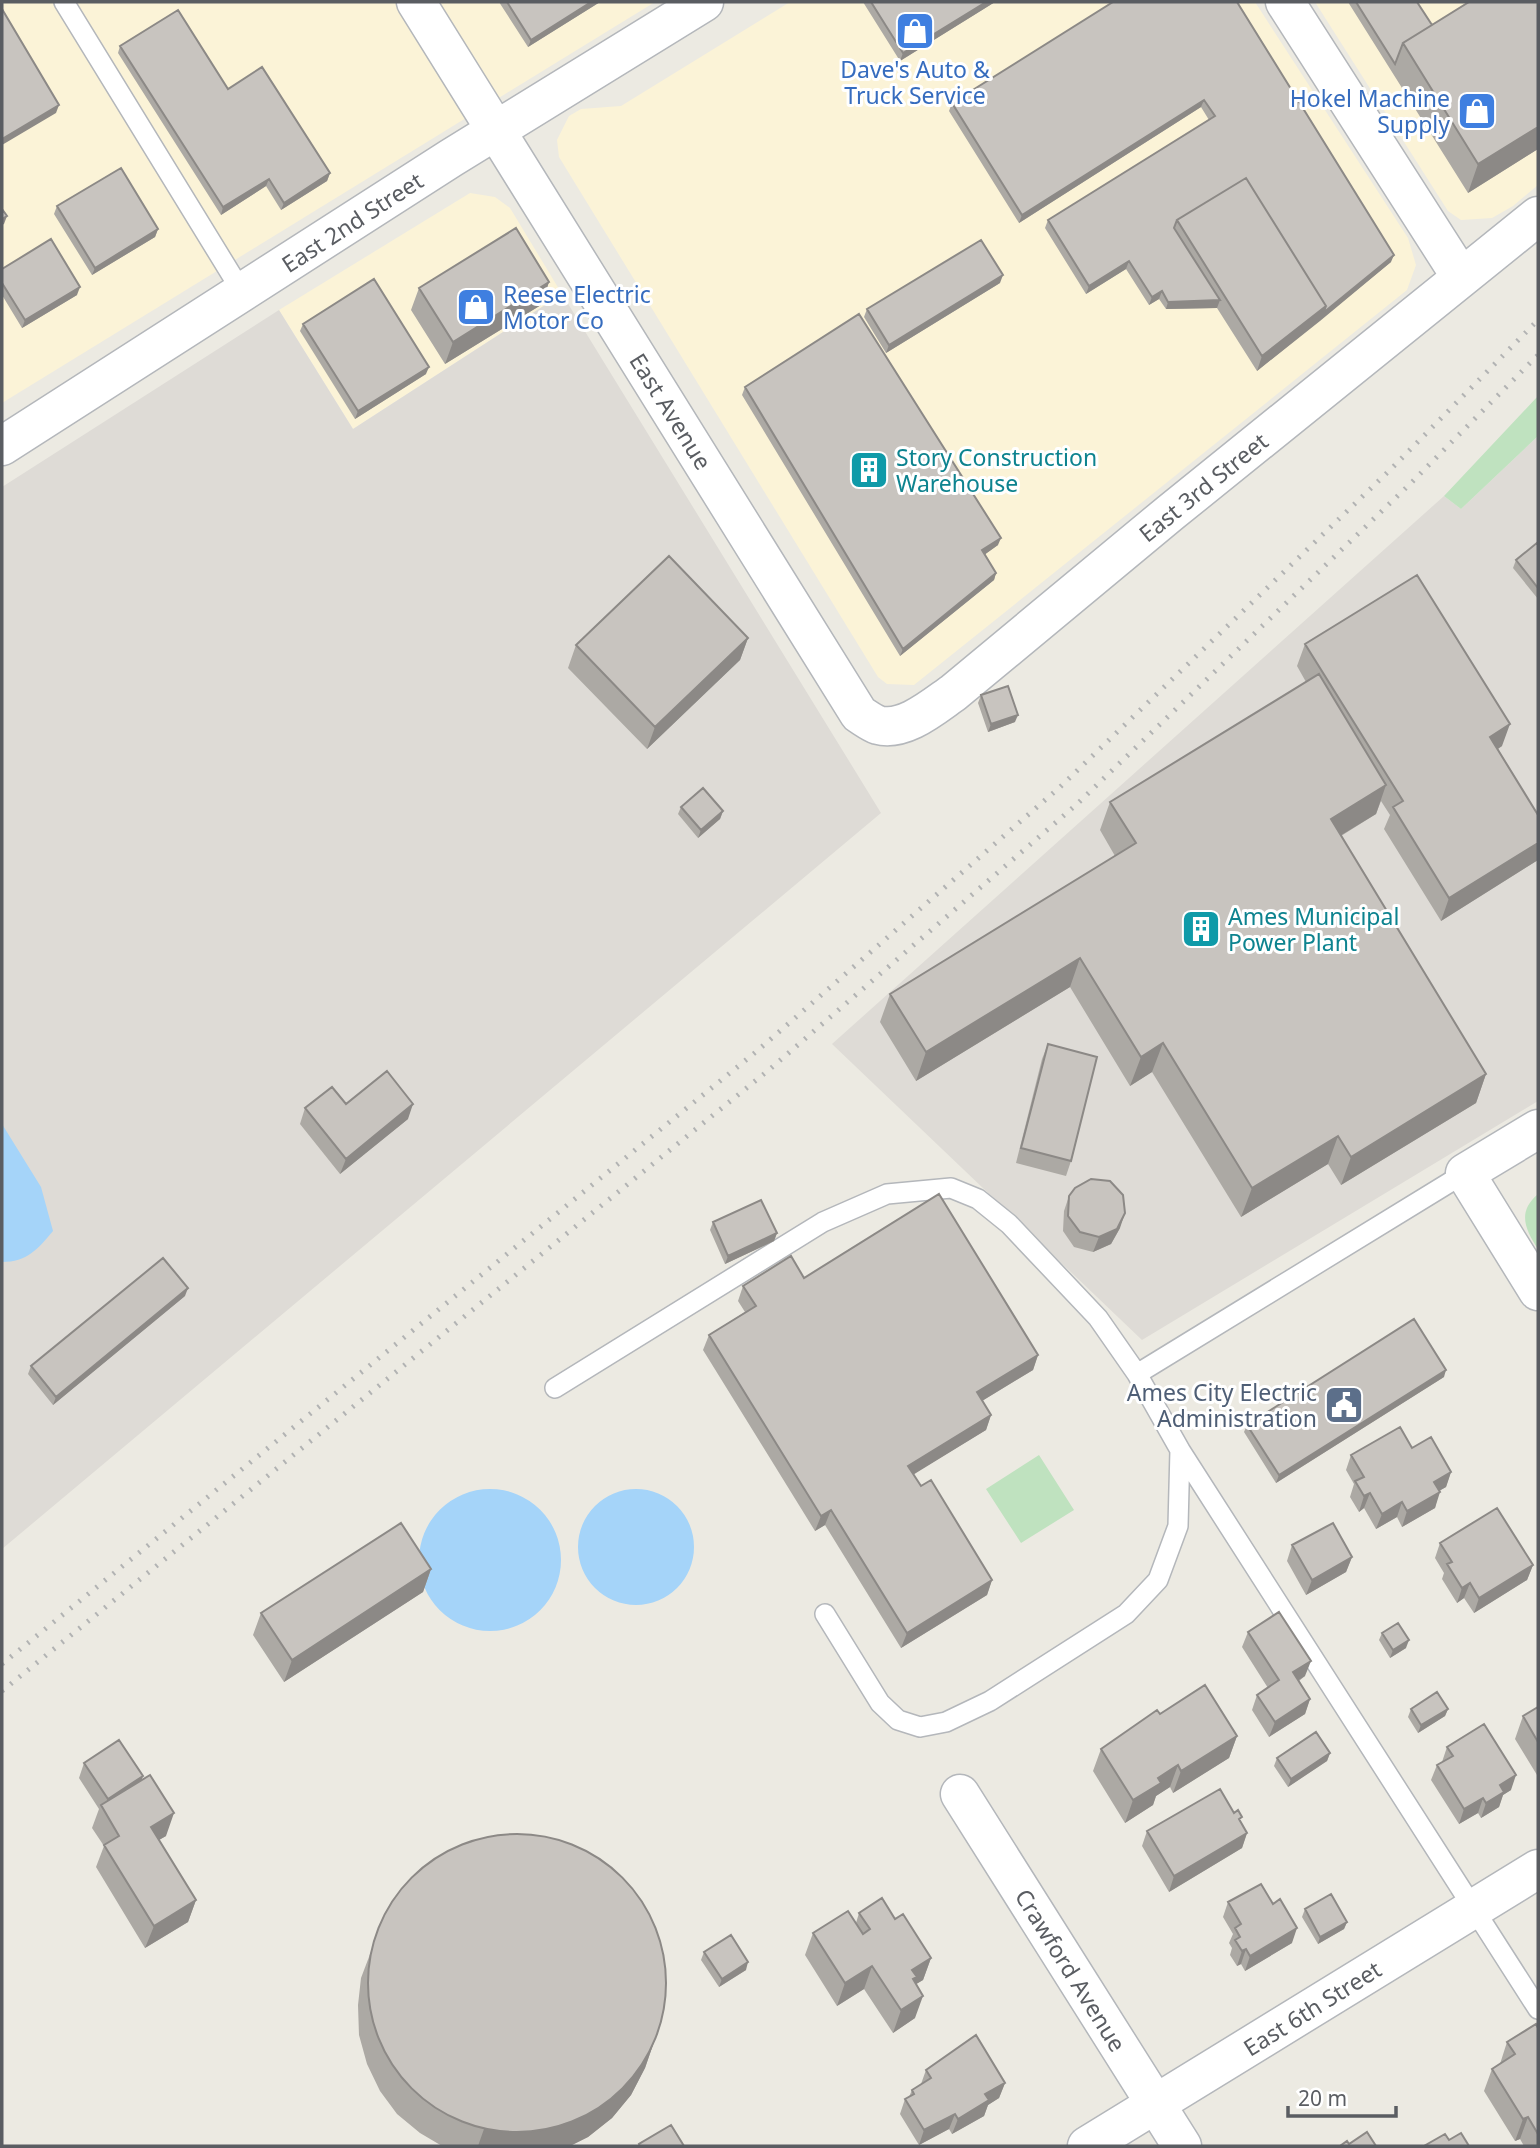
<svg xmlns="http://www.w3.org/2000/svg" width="1540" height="2148" font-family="'Noto Sans',sans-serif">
<rect width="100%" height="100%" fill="#eceae2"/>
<!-- commercial -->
<path fill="#fbf3d7" d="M2 2H655L2 403Z
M790 2H1255L1408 238 1416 265 1407 290 914 685 887 684 878 677 559 157 557 140 569 116 581 109 621 106Z
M1315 2H1538V185L1513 206 1492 218 1461 220 1448 211Z
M470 193 495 197 510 208 562 294 353 429 279 310Z"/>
<!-- industrial -->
<path fill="#dedbd6" d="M562 294 881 813 2 1549V487L279 310 353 429Z
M1538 436V1101L1142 1340 832 1044 1444 496 1461 509Z"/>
<!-- green -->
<path fill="#bfe2bf" d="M1538 396V436L1461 509 1444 496Z
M1538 1194V1249C1525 1229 1517 1212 1538 1194Z
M1039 1455 1074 1510 1021 1543 986 1489Z"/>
<!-- water -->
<path fill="#a5d4f9" d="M2 1124 41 1187 53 1231C38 1249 27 1262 2 1262Z
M578 1547a58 58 0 1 1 116 0a58 58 0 1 1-116 0Z
M419 1560a71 71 0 1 1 142 0a71 71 0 1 1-142 0Z"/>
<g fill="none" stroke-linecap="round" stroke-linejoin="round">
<!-- lane casing -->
<g stroke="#b4b7bb" stroke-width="22">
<path id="lane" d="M64 2 242 292
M1137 1374 1465 1173
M555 1388 823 1222 887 1194 951 1188 978 1199 1009 1224 1098 1318 1137 1374 1180 1450 1178 1526 1158 1580 1126 1614 990 1701 946 1722 920 1727 898 1720 880 1703 825 1614
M1180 1450 1538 2009"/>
</g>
<!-- street casing -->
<g stroke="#b4b7bb" stroke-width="41">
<path id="street" d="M416 2 859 714C864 717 872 723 878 725 904 732 933 707 953 693L1170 513 1538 216
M1285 2 1461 277
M2 446 451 158 704 2
M1538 1129 1465 1173 1538 1291
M960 1794 1182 2146
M1087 2146 1538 1869"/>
</g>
<!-- lane -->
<use href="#lane" stroke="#fff" stroke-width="19"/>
<!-- street -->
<use href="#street" stroke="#fff" stroke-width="38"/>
<!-- rail -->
<path stroke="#b2b3b3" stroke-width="5" stroke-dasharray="2 9" stroke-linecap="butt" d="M2 1664 757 1051 1060 787 1393 467 1538 320
M2 1691 770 1069 1076 805 1410 484 1538 355"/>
</g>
<!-- wall -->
<path fill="#aca9a4" d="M499 2H600L528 47Z
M863 2H995L900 61Z
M1113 2 1391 262 1257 371 1217 308 1166 309 1159 299 1149 305 1126 269 1086 294 1045 228 1048 220 1209 120 1201 107 1019 223 949 111 952 103Z
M1348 2H1417L1432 25 1538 2V149L1468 193Z
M120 46 228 89 330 173 327 181 281 210 266 186 221 215 118 53Z
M57 206 158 229 155 237 92 275 54 214Z
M2 269 77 295 22 328 2 295Z
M549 282 541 305 445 364 411 310 419 288Z
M1000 283 886 353 864 317 867 309Z
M303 324 426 374 355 419 300 331Z
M745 387 998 545 985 554 996 573 994 580 900 656 742 395Z
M1538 542V599L1513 568 1516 560Z
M748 638 740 660 647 749 568 668 576 645Z
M1305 644 1502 746 1498 749 1538 815V860L1441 921 1384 829 1390 815 1381 801 1376 814 1341 836 1486 1074 1476 1103 1341 1185 1328 1164 1241 1217 1152 1072 1130 1086 1070 987 916 1081 880 1022 890 994 1115 856 1100 830 1110 802 1306 682 1297 666Z
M981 695 1015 722 988 732 978 703Z
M681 807 723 811 720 819 698 838 678 814Z
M1048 1044 1071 1161 1066 1176 1016 1163 1042 1059Z
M346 1104 408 1119 340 1174 300 1124 305 1108Z
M1069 1196 1120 1228 1111 1244 1093 1252 1074 1247 1063 1231 1064 1211Z
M713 1222 777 1233 774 1241 725 1264 710 1230Z
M804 1278 1038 1355 1033 1370 982 1401 991 1415 986 1430 913 1474 921 1486 992 1580 987 1595 901 1648 825 1525 815 1531 703 1350 709 1335 745 1312 738 1301 743 1286Z
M185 1296 53 1405 28 1374 31 1366Z
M1444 1377 1276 1483 1244 1432 1247 1425Z
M1412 1448 1451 1472 1446 1487 1439 1491 1435 1508 1402 1527 1397 1517 1376 1529 1364 1508 1359 1512 1350 1497 1354 1484 1346 1470 1351 1455Z
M1440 1543 1533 1565 1527 1580 1474 1613 1464 1598 1457 1603 1442 1579 1444 1573 1435 1558Z
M1292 1545 1352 1557 1346 1572 1306 1595 1287 1561Z
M431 1569 423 1592 284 1682 253 1635 261 1613Z
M1248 1632 1305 1676 1299 1681 1310 1699 1305 1714 1269 1737 1252 1710 1257 1695 1268 1688 1242 1647Z
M1382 1633 1406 1648 1390 1658 1379 1640Z
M1538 1707V1774L1537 1775 1515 1739 1523 1716Z
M1411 1709H1448L1445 1716 1418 1733 1408 1717Z
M1160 1714 1237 1736 1229 1758 1173 1793 1170 1787 1156 1796 1153 1805 1125 1823 1093 1771 1101 1749Z
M1447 1747 1511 1790 1503 1795 1499 1807 1481 1818 1478 1813 1459 1824 1431 1780 1437 1765 1442 1762Z
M1330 1753 1327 1761 1288 1787 1274 1766 1277 1758Z
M84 1763 143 1776 141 1780 166 1836 159 1840 196 1900 188 1922 145 1948 96 1867 104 1846 92 1828 99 1809 79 1778Z
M1234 1813 1247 1833 1242 1848 1169 1892 1142 1846 1147 1831Z
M1228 1902 1292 1943 1245 1971 1241 1964 1237 1966 1230 1955 1232 1948 1229 1943 1233 1934 1223 1917Z
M1305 1909 1347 1922 1344 1929 1318 1944 1302 1917Z
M859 1913 895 1919 931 1958 923 1980 916 1984 915 2018 893 2033 864 1989 837 2006 805 1955 813 1933 856 1923Z
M372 1949 655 2039 645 2068 631 2095 612 2118 588 2137 570 2146H442L420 2133 397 2114 380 2091 367 2064 359 2035 358 2005 361 1978Z
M704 1952 746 1970 719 1987 701 1960Z
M1538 2028V2146H1524L1520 2139 1515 2141 1484 2091 1492 2069 1500 2064 1507 2042Z
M926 2070 1005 2083 999 2098 988 2105 984 2116 952 2134 949 2129 919 2145 900 2114 905 2099 909 2097 912 2090 921 2084Z"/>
<!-- shaded-wall -->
<path fill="#8c8986" d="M591 2H600L528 47 531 40Z
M986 2H995L900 61 903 53Z
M1204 100 1201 107 1019 223 1022 215Z
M59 105 56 113 2 145V139Z
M1538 127V149L1468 193 1478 164Z
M330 173 327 181 281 210 284 203Z
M269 179 266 186 221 215 223 207Z
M7 216 4 224 2 225V219Z
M158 229 155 237 92 275 95 268Z
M1394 255 1391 262 1320 321 1323 313Z
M1129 261 1126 269 1086 294 1089 286Z
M1003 275 1000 283 886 353 889 345Z
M549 282 541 305 445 364 453 342Z
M80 287 77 295 22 328 25 320Z
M1162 291 1159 299 1149 305 1152 297Z
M1220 300 1217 308 1166 309 1168 302Z
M1326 306 1320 321 1257 371 1262 356Z
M429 367 426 374 355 419 358 411Z
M1001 538 998 545 980 558 982 550Z
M996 573 994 580 900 656 903 649Z
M748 638 740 660 647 749 655 727Z
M1018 715 1015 722 988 732 991 724Z
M1510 724 1502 746 1482 759 1490 737Z
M1386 785 1376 814 1320 848 1331 819Z
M723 811 720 819 698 838 701 830Z
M1538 843V860L1441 921 1449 898Z
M1080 958 1070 987 916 1081 926 1052Z
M1163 1043 1152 1072 1130 1086 1141 1057Z
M1486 1074 1476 1103 1341 1185 1351 1157Z
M413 1104 408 1119 340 1174 346 1159Z
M1338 1136 1328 1164 1241 1217 1252 1188Z
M1125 1213 1120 1228 1111 1244 1093 1252 1099 1237Z
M777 1233 774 1241 725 1264 728 1256Z
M188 1288 185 1296 53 1405 56 1397Z
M1038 1355 1033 1370 972 1407 977 1392Z
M1446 1370 1444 1377 1276 1483 1279 1475Z
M991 1415 986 1430 903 1481 908 1466Z
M1451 1472 1446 1487 1428 1497 1434 1482Z
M1440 1492 1435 1508 1402 1527 1407 1511Z
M1370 1493 1364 1508 1359 1512 1364 1496Z
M1402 1502 1397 1517 1376 1529 1382 1514Z
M831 1510 825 1525 815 1531 821 1516Z
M1352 1557 1346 1572 1306 1595 1312 1580Z
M1533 1565 1527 1580 1474 1613 1479 1598Z
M431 1569 423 1592 284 1682 292 1660Z
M992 1580 987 1595 901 1648 907 1633Z
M1470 1583 1464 1598 1457 1603 1462 1588Z
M1409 1640 1406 1648 1390 1658 1393 1650Z
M1311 1661 1305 1676 1288 1687 1293 1672Z
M1310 1699 1305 1714 1269 1737 1275 1722Z
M1448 1709 1445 1716 1418 1733 1421 1725Z
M1237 1736 1229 1758 1173 1793 1181 1771Z
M1330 1753 1327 1761 1288 1787 1291 1779Z
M1178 1765 1170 1787 1156 1796 1153 1805 1125 1823 1133 1800 1158 1778Z
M1516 1775 1511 1790 1503 1795 1499 1807 1481 1818 1486 1803 1500 1785Z
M143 1776 137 1792 104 1810 108 1799Z
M1483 1798 1478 1813 1459 1824 1464 1809Z
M174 1813 166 1836 143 1849 151 1827Z
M1247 1833 1242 1848 1169 1892 1174 1876Z
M196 1900 188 1922 145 1948 154 1926Z
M1347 1922 1344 1929 1318 1944 1320 1937Z
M1297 1928 1292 1943 1245 1971 1250 1956Z
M1246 1949 1241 1964 1237 1966 1242 1951Z
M931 1958 923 1980 913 1986 912 1970Z
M748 1962 746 1970 719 1987 722 1979Z
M872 1966 864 1989 837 2006 845 1983Z
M923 1996 915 2018 893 2033 901 2010Z
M655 2039 645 2068 631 2095 612 2118 588 2137 570 2146H478L484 2129Z
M1005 2083 999 2098 988 2105 984 2116 952 2134 958 2119 985 2094Z
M955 2114 949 2129 919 2145 924 2130Z
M1528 2117 1520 2139 1515 2141 1523 2119Z"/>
<!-- building -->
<path fill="#c8c4bf" stroke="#8c8986" stroke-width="2" d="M507 2H591L531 40Z
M871 2H986L903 53Z
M1113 2H1237L1394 255 1323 313 1326 306 1246 178 1177 220 1174 228 1220 300 1168 302 1162 291 1152 297 1129 261 1089 286 1048 220 1215 116 1204 100 1022 215 952 103Z
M1356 2H1417L1432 25 1403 43 1395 64Z
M1469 2H1538V127L1478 164 1403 43Z
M2 9 59 105 2 139Z
M178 10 228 89 262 67 330 173 284 203 269 179 223 207 120 46Z
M121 168 158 229 95 268 57 206Z
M1246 178 1326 306 1262 356 1177 220Z
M2 209 7 216 2 219Z
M516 228 549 282 453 342 419 288Z
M51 239 80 287 25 320 2 283V269Z
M981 240 1003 275 889 345 867 309Z
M374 279 429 367 358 411 303 324Z
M859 314 1001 538 982 550 996 573 903 649 745 387Z
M1538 542V588L1516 560Z
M669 556 748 638 655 727 576 645Z
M1417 575 1510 724 1490 737 1538 815V843L1449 898 1393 807 1403 801 1305 644Z
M1319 674 1386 785 1331 819 1486 1074 1351 1157 1338 1136 1252 1188 1163 1043 1141 1057 1080 958 926 1052 890 994 1136 843 1110 802Z
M1008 686 1018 715 991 724 981 695Z
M703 788 723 811 701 830 681 807Z
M1048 1044 1097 1057 1071 1161 1021 1148Z
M387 1071 413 1104 346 1159 305 1108 332 1087 346 1104Z
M1091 1179 1110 1181 1123 1195 1125 1213 1117 1229 1099 1237 1080 1232 1068 1216 1069 1196 1075 1188Z
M939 1194 1038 1355 977 1392 991 1415 908 1466 921 1486 931 1480 992 1580 907 1633 831 1510 821 1516 709 1335 756 1306 743 1286 791 1256 804 1278Z
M761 1200 777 1233 728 1256 713 1222Z
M163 1258 188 1288 56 1397 31 1366Z
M1414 1319 1446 1370 1279 1475 1247 1425Z
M1400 1427 1412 1448 1431 1437 1451 1472 1434 1482 1440 1492 1407 1511 1402 1502 1382 1514 1370 1493 1364 1496 1355 1481 1364 1477 1351 1455Z
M1497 1508 1533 1565 1479 1598 1470 1583 1462 1588 1447 1564 1452 1562 1440 1543Z
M401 1523 431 1569 292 1660 261 1613Z
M1333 1523 1352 1557 1312 1580 1292 1545Z
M1279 1612 1311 1661 1293 1672 1310 1699 1275 1722 1257 1695 1279 1680 1248 1632Z
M1398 1623 1409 1640 1393 1650 1382 1633Z
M1205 1685 1237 1736 1181 1771 1178 1765 1158 1778 1161 1783 1133 1800 1101 1749 1157 1710 1160 1714Z
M1437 1692 1448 1709 1421 1725 1411 1709Z
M1538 1707V1742L1523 1716Z
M1484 1724 1516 1775 1500 1785 1504 1792 1486 1803 1483 1798 1464 1809 1437 1765 1453 1756 1447 1747Z
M1316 1732 1330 1753 1291 1779 1277 1758Z
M119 1740 143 1776 108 1799 84 1763Z
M150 1775 174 1813 151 1827 196 1900 154 1926 104 1845 119 1836 101 1805Z
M1220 1789 1234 1813 1238 1810 1242 1817 1239 1819 1247 1833 1174 1876 1147 1831Z
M368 1983a149 149 0 1 1 298 0a149 149 0 1 1-298 0Z
M1261 1884 1273 1904 1280 1899 1297 1928 1250 1956 1246 1949 1242 1951 1235 1940 1240 1937 1235 1928 1241 1924 1228 1902Z
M1331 1894 1347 1922 1320 1937 1305 1909Z
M882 1898 895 1919 903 1914 931 1958 912 1970 917 1977 913 1979 923 1996 901 2010 872 1966 845 1983 813 1933 848 1911 863 1934 870 1929 859 1913Z
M731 1935 748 1962 722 1979 704 1952Z
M1536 2024 1538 2028V2134L1528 2117 1523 2119 1492 2069 1515 2054 1507 2042Z
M976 2035 1005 2083 985 2094 989 2100 958 2119 955 2114 924 2130 905 2099 914 2094 912 2090 931 2078 926 2070Z
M671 2125 684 2146H640L639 2144Z
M1367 2132 1376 2146H1340L1347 2141 1349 2144Z
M1461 2133 1469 2146H1424L1445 2134 1449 2140Z"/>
<!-- icons -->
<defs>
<g id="shop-square" transform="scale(2.0125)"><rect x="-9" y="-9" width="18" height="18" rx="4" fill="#3f7fe0" stroke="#fff"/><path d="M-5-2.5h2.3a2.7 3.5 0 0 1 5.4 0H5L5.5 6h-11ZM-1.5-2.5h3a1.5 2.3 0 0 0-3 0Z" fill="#fff"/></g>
<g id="building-square" transform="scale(2.0125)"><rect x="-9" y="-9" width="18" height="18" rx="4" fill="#0f9aa8" stroke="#fff"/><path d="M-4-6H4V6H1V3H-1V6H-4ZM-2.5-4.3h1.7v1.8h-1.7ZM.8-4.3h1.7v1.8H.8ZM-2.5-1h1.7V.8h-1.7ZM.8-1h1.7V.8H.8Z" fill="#fff"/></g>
<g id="civic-square" transform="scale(2.0125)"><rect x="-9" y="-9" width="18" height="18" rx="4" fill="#5c6f8a" stroke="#fff"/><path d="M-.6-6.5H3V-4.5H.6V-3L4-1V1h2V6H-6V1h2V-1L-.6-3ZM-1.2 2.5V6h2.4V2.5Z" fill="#fff"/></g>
</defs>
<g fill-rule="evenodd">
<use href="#shop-square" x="915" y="31"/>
<use href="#shop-square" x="1477" y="111"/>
<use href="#shop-square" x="476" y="307"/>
<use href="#building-square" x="869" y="470"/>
<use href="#building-square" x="1201" y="929"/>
<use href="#civic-square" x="1344" y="1405"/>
</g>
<g text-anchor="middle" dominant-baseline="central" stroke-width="6" stroke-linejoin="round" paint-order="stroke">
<!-- shop labels -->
<g font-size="23" fill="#366cbe" stroke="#fff">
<text x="915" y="69">Dave's Auto &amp;<tspan x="915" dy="26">Truck Service</tspan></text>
<text x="1450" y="98" text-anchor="end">Hokel Machine<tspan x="1450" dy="26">Supply</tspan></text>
<text x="503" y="294" text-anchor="start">Reese Electric<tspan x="503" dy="26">Motor Co</tspan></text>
</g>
<!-- street labels -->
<g font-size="23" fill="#5a5d62" stroke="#fff">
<text transform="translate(352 222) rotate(-33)">East 2nd Street</text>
<text transform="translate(671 411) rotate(58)">East Avenue</text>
<text transform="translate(1203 487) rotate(-39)">East 3rd Street</text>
<text transform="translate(1071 1970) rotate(58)">Crawford Avenue</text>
<text transform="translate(1312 2008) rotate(-32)">East 6th Street</text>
</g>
<!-- culture labels -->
<g font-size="23" fill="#0d838f" stroke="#fff" text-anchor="start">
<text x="896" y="457">Story Construction<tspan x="896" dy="26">Warehouse</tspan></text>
<text x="1228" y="916">Ames Municipal<tspan x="1228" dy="26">Power Plant</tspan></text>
</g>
<!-- service labels -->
<g font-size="23" fill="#4e5e75" stroke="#fff" text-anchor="end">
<text x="1317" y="1392">Ames City Electric<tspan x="1317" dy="26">Administration</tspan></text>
</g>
</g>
<!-- border -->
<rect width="1540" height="2148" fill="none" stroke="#5a5d62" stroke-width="7"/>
<!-- scale -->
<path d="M1288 2106v10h108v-10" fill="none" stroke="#5a5d62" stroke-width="3.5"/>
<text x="1298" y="2106" font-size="21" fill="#5a5d62" stroke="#ffffff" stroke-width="5" paint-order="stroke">20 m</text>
</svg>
